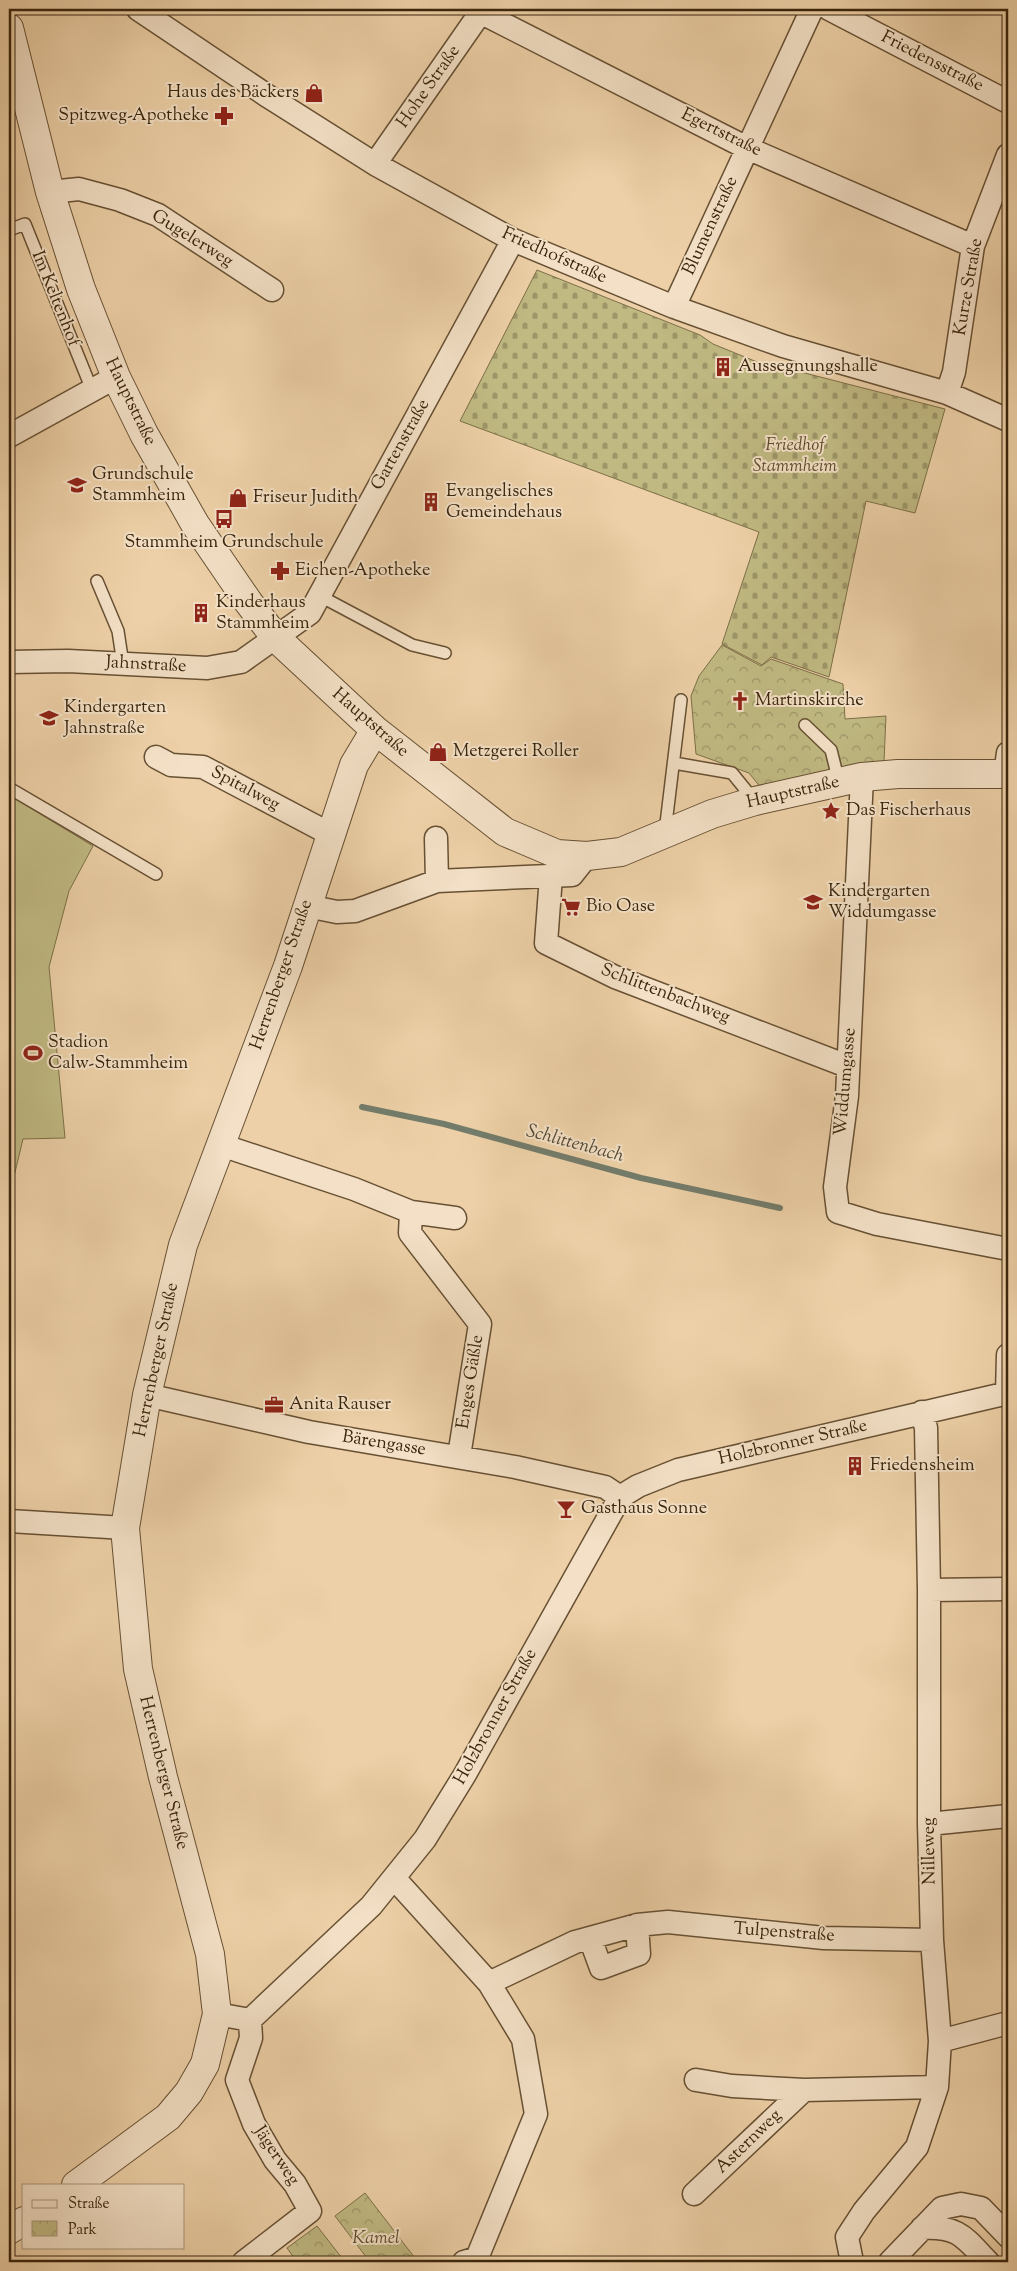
<svg xmlns="http://www.w3.org/2000/svg" width="1017" height="2271" font-family="'Sorts Mill Goudy',serif">
<defs>
<pattern id="cemetery-stones" width="16" height="16" patternUnits="userSpaceOnUse" patternTransform="scale(1.25)"><rect width="16" height="16" fill="#c0b982"/><path d="M2 7V4a2 2 0 0 1 4 0v3zM10 15v-3a2 2 0 0 1 4 0v3z" fill="#9d9669"/></pattern>
<pattern id="park-crowns" width="20" height="18" patternUnits="userSpaceOnUse" patternTransform="scale(1.25)"><rect width="20" height="18" fill="#c0b982"/><path d="M2 6a3 3 0 1 1 6 0M12 15a3 3 0 1 1 6 0" fill="none" stroke="#9d9669"/></pattern>
</defs>
<rect width="100%" height="100%" fill="#edd0a7"/>
<filter id="stains"><feTurbulence type="fractalNoise" baseFrequency=".004" numOctaves="4"/><feColorMatrix values="0 0 0 0 .2 0 0 0 0 .09 0 0 0 0 .02 0 0 0 .5 -.17"/></filter>
<radialGradient id="worn" r=".72"><stop offset=".6" stop-color="#630" stop-opacity="0"/><stop offset="1" stop-color="#630" stop-opacity=".3"/></radialGradient>
<!-- cemetery -->
<path fill="url(#cemetery-stones)" stroke="#7d6f47" d="M537 270 700 335 713 344 784 373 793 370 945 409 915 513 866 501 829 677 771 657 762 665 722 644 759 532 460 421Z"/>
<!-- park -->
<path fill="url(#park-crowns)" stroke="#7d6f47" d="M722 645 761 666 771 659 843 684 845 719 886 716 884 762 762 789 749 773 696 754 691 696 699 676Z
M365 2193 418 2262H370L335 2216Z
M317 2226 345 2262H297L287 2248Z"/>
<!-- pitch -->
<path fill="#c0b982" stroke="#7d6f47" d="M9 795 93 846 69 891 49 967 65 1138 23 1139 9 1197Z"/>
<g fill="none" stroke-linecap="round" stroke-linejoin="round">
<!-- stream -->
<path stroke="#737c6b" stroke-width="6" d="M362 1107 444 1124 641 1178 780 1208"/>
<!-- service casing -->
<g stroke="#675033" stroke-width="14">
<path id="service" d="M9 230 25 224 92 390
M97 581 118 631 123 664
M320 596 412 645 445 653
M805 725 831 750 839 782
M674 763 732 773 754 800
M9 788 156 874
M665 832 681 700"/>
</g>
<!-- minor casing -->
<g stroke="#675033" stroke-width="25">
<path id="minor" d="M138 9 269 97 375 164 513 240 674 307 783 346 947 393 1008 420
M474 9 747 148 973 246
M829 9 1008 102
M375 164 483 9
M50 192 79 189 120 200 158 215 272 290
M674 307 812 9
M947 393 954 372 973 246 1008 155
M9 436 116 377
M9 662 68 661 207 668 241 662 310 613 513 240
M156 757 171 765 203 767 330 834
M1005 774 1008 753
M862 777 847 1096 835 1187 838 1212 877 1224 1008 1249
M436 838 437 881
M551 876 546 943 615 977 847 1066
M307 906 337 912 355 911 437 881 572 875 587 856
M221 1145 354 1189 411 1212
M455 1218 411 1212 410 1233 480 1324 459 1456
M1007 1393 1008 1355
M147 1395 309 1432 515 1467 605 1487 620 1497
M9 1521 125 1528
M929 1590 1008 1589
M929 1824 1008 1816
M394 1878 489 1983 523 2039 536 2114 477 2258 464 2262
M590 1938 601 1968 639 1954 637 1925
M489 1983 575 1942 637 1925 668 1922 824 1938 932 1940
M217 2014 250 2020 371 1906 425 1839 464 1776 620 1497 638 1486 678 1470 1008 1393
M940 2041 1008 2023
M696 2080 732 2086 804 2090
M694 2194 804 2090 937 2087
M922 2228C959 2226 964 2237 988 2262
M244 2262 310 2211 295 2184 275 2160 254 2124 237 2080 251 2038 250 2020
M852 2262 847 2237 864 2211 917 2147 937 2087 940 2041 932 1940 929 1824V1590L926 1428 922 1412
M890 2262 942 2208 961 2204 981 2208 1008 2236"/>
</g>
<!-- tertiary casing -->
<g stroke="#675033" stroke-width="30">
<path id="tertiary" d="M9 28 50 192 81 289 116 377 144 434 195 524 249 603 276 638 375 730 505 832 557 854 587 856 621 852 712 814 755 801 862 777 898 774H1008
M76 2185 168 2117 189 2092 205 2064 217 2014 210 1954 163 1777 138 1669 125 1528 147 1395 183 1245 288 966 354 765 375 730
M9 2230 24 2221"/>
</g>
<!-- service -->
<use href="#service" stroke="#f3e0c6" stroke-width="11"/>
<!-- minor -->
<use href="#minor" stroke="#f3e0c6" stroke-width="22"/>
<!-- tertiary -->
<use href="#tertiary" stroke="#f3e0c6" stroke-width="28"/>
</g>
<!-- icons -->
<defs>
<g id="shop-bare" transform="scale(1.5)"><path d="M-5-2.5h2.3a2.7 3.5 0 0 1 5.4 0H5L5.5 6h-11ZM-1.5-2.5h3a1.5 2.3 0 0 0-3 0Z" fill="#8f2418" stroke="#f3e0c6" stroke-width="2.5" paint-order="stroke"/></g>
<g id="pharmacy-bare" transform="scale(1.5)"><path d="M-2-6h4v4h4v4h-4v4h-4v-4h-4v-4h4Z" fill="#8f2418" stroke="#f3e0c6" stroke-width="2.5" paint-order="stroke"/></g>
<g id="building-bare" transform="scale(1.5)"><path d="M-4-6H4V6H1V3H-1V6H-4ZM-2.5-4.3h1.7v1.8h-1.7ZM.8-4.3h1.7v1.8H.8ZM-2.5-1h1.7V.8h-1.7ZM.8-1h1.7V.8H.8Z" fill="#8f2418" stroke="#f3e0c6" stroke-width="2.5" paint-order="stroke"/></g>
<g id="school-bare" transform="scale(1.5)"><path d="M0-5L7-2L0 1L-7-2ZM-4 1L0 2.5L4 1V4Q0 6-4 4Z" fill="#8f2418" stroke="#f3e0c6" stroke-width="2.5" paint-order="stroke"/></g>
<g id="bus-bare" transform="scale(1.5)"><path d="M-5-6H5V4H4V6H2V4H-2V6H-4V4H-5ZM-3.5-4V0h7V-4ZM-3.5 1.2v1.5H-2V1.2ZM2 1.2v1.5H3.5V1.2Z" fill="#8f2418" stroke="#f3e0c6" stroke-width="2.5" paint-order="stroke"/></g>
<g id="church-bare" transform="scale(1.5)"><path d="M-1.2-6h2.4v3.5h3.3v2.4h-3.3V6h-2.4V-.1h-3.3v-2.4h3.3Z" fill="#8f2418" stroke="#f3e0c6" stroke-width="2.5" paint-order="stroke"/></g>
<g id="sight-bare" transform="scale(1.5)"><path d="M0-6L1.8-2.2L6-1.7L2.9 1.2L3.7 5.4L0 3.3L-3.7 5.4L-2.9 1.2L-6-1.7L-1.8-2.2Z" fill="#8f2418" stroke="#f3e0c6" stroke-width="2.5" paint-order="stroke"/></g>
<g id="supermarket-bare" transform="scale(1.5)"><path d="M-6-5.5h2.5l.6 2H6L4.5 2H-2.5L-4.4-4H-6ZM-1.5 3.2a1.3 1.3 0 1 0 .1 0ZM3 3.2a1.3 1.3 0 1 0 .1 0Z" fill="#8f2418" stroke="#f3e0c6" stroke-width="2.5" paint-order="stroke"/></g>
<g id="stadium-bare" transform="scale(1.5)"><path d="M0-5a6.5 5 0 1 0 0 10a6.5 5 0 1 0 0-10ZM-3.5-1.8h7v3.6h-7Z" fill="#8f2418" stroke="#f3e0c6" stroke-width="2.5" paint-order="stroke"/></g>
<g id="office-bare" transform="scale(1.5)"><path d="M-6-3h4V-5.5h4V-3h4V5H-6ZM-1-4.5V-3h2v-1.5ZM-6 0V1H6V0Z" fill="#8f2418" stroke="#f3e0c6" stroke-width="2.5" paint-order="stroke"/></g>
<g id="bar-bare" transform="scale(1.5)"><path d="M-6-5H6L.8 .8V4.5H3.5V6h-7V4.5H-.8V.8Z" fill="#8f2418" stroke="#f3e0c6" stroke-width="2.5" paint-order="stroke"/></g>
</defs>
<g fill-rule="evenodd">
<use href="#shop-bare" x="314" y="93"/>
<use href="#pharmacy-bare" x="224" y="116"/>
<use href="#building-bare" x="723" y="367"/>
<use href="#school-bare" x="77" y="485"/>
<use href="#shop-bare" x="238" y="498"/>
<use href="#building-bare" x="431" y="502"/>
<use href="#bus-bare" x="224" y="519"/>
<use href="#pharmacy-bare" x="280" y="571"/>
<use href="#building-bare" x="201" y="613"/>
<use href="#church-bare" x="740" y="701"/>
<use href="#school-bare" x="49" y="718"/>
<use href="#shop-bare" x="438" y="752"/>
<use href="#sight-bare" x="831" y="811"/>
<use href="#school-bare" x="813" y="902"/>
<use href="#supermarket-bare" x="571" y="907"/>
<use href="#stadium-bare" x="33" y="1053"/>
<use href="#office-bare" x="274" y="1405"/>
<use href="#building-bare" x="855" y="1466"/>
<use href="#bar-bare" x="566" y="1509"/>
</g>
<g text-anchor="middle" dominant-baseline="central" stroke-width="4" stroke-linejoin="round" paint-order="stroke">
<!-- street labels -->
<g font-size="18" fill="#3a250c" stroke="#f3e0c6">
<text transform="translate(932 62) rotate(27)">Friedensstraße</text>
<text transform="translate(429 87) rotate(-55)">Hohe Straße</text>
<text transform="translate(721 133) rotate(26)">Egertstraße</text>
<text transform="translate(711 226) rotate(-65)">Blumenstraße</text>
<text transform="translate(192 239) rotate(32)">Gugelerweg</text>
<text transform="translate(554 256) rotate(24)">Friedhofstraße</text>
<text transform="translate(969 287) rotate(-80)">Kurze Straße</text>
<text transform="translate(55 299) rotate(68)">Im Keltenhof</text>
<text transform="translate(130 402) rotate(64)">Hauptstraße</text>
<text transform="translate(401 445) rotate(-61)">Gartenstraße</text>
<text transform="translate(146 665) rotate(3)">Jahnstraße</text>
<text transform="translate(370 723) rotate(41)">Hauptstraße</text>
<text transform="translate(245 789) rotate(28)">Spitalweg</text>
<text transform="translate(793 793) rotate(-13)">Hauptstraße</text>
<text transform="translate(282 975) rotate(-71)">Herrenberger Straße</text>
<text transform="translate(665 994) rotate(21)">Schlittenbachweg</text>
<text transform="translate(846 1082) rotate(-85)">Widdumgasse</text>
<text transform="translate(157 1360) rotate(-78)">Herrenberger Straße</text>
<text transform="translate(471 1382) rotate(-81)">Enges Gäßle</text>
<text transform="translate(793 1443) rotate(-13)">Holzbronner Straße</text>
<text transform="translate(384 1444) rotate(9)">Bärengasse</text>
<text transform="translate(496 1717) rotate(-61)">Holzbronner Straße</text>
<text transform="translate(163 1773) rotate(76)">Herrenberger Straße</text>
<text transform="translate(930 1851) rotate(-91)">Nilleweg</text>
<text transform="translate(784 1933) rotate(4)">Tulpenstraße</text>
<text transform="translate(749 2142) rotate(-44)">Asternweg</text>
<text transform="translate(276 2156) rotate(56)">Jägerweg</text>
</g>
<!-- poi labels -->
<g font-size="18" fill="#3a250c" stroke="#f3e0c6" text-anchor="start">
<text x="299" y="93" text-anchor="end">Haus des Bäckers</text>
<text x="209" y="116" text-anchor="end">Spitzweg-Apotheke</text>
<text x="738" y="367">Aussegnungshalle</text>
<text x="92" y="475">Grundschule<tspan x="92" dy="21">Stammheim</tspan></text>
<text x="446" y="492">Evangelisches<tspan x="446" dy="21">Gemeindehaus</tspan></text>
<text x="253" y="498">Friseur Judith</text>
<text x="224" y="543" text-anchor="middle">Stammheim Grundschule</text>
<text x="295" y="571">Eichen-Apotheke</text>
<text x="216" y="603">Kinderhaus<tspan x="216" dy="21">Stammheim</tspan></text>
<text x="755" y="701">Martinskirche</text>
<text x="64" y="708">Kindergarten<tspan x="64" dy="21">Jahnstraße</tspan></text>
<text x="453" y="752">Metzgerei Roller</text>
<text x="846" y="811">Das Fischerhaus</text>
<text x="828" y="892">Kindergarten<tspan x="828" dy="21">Widdumgasse</tspan></text>
<text x="586" y="907">Bio Oase</text>
<text x="48" y="1043">Stadion<tspan x="48" dy="21">Calw-Stammheim</tspan></text>
<text x="289" y="1405">Anita Rauser</text>
<text x="870" y="1466">Friedensheim</text>
<text x="581" y="1509">Gasthaus Sonne</text>
</g>
<!-- park labels -->
<g font-size="18" font-style="italic" fill="#5c4a2a" stroke="#f3e0c6">
<text x="795" y="446">Friedhof<tspan x="795" dy="21">Stammheim</tspan></text>
<text x="376" y="2239">Kamel</text>
</g>
<!-- water labels -->
<g font-size="19" font-style="italic" fill="#524934" stroke="#f3e0c6">
<text transform="translate(575 1144) rotate(15)">Schlittenbach</text>
</g>
</g>
<!-- margin -->
<rect width="1017" height="2271" fill="none" stroke="#edd0a7" stroke-width="30"/>
<rect x="10" y="10" width="997" height="2251" fill="none" stroke="#3a250c" stroke-width="2.5"/>
<rect x="15" y="15" width="987" height="2241" fill="none" stroke="#3a250c"/>
<!-- legend -->
<rect x="22" y="2184" width="162" height="65" fill="#f3e0c6" stroke="#a9957c"/>
<rect x="32" y="2200" width="25" height="8" fill="#f3e0c6" stroke="#a9957c"/>
<text x="68" y="2208" font-size="15" fill="#3a250c">Straße</text>
<rect x="32" y="2221" width="25" height="15" fill="url(#park-crowns)" stroke="#a9957c"/>
<text x="68" y="2234" font-size="15" fill="#3a250c">Park</text>
<rect width="100%" height="100%" filter="url(#stains)"/>
<rect width="100%" height="100%" fill="url(#worn)"/>
</svg>
